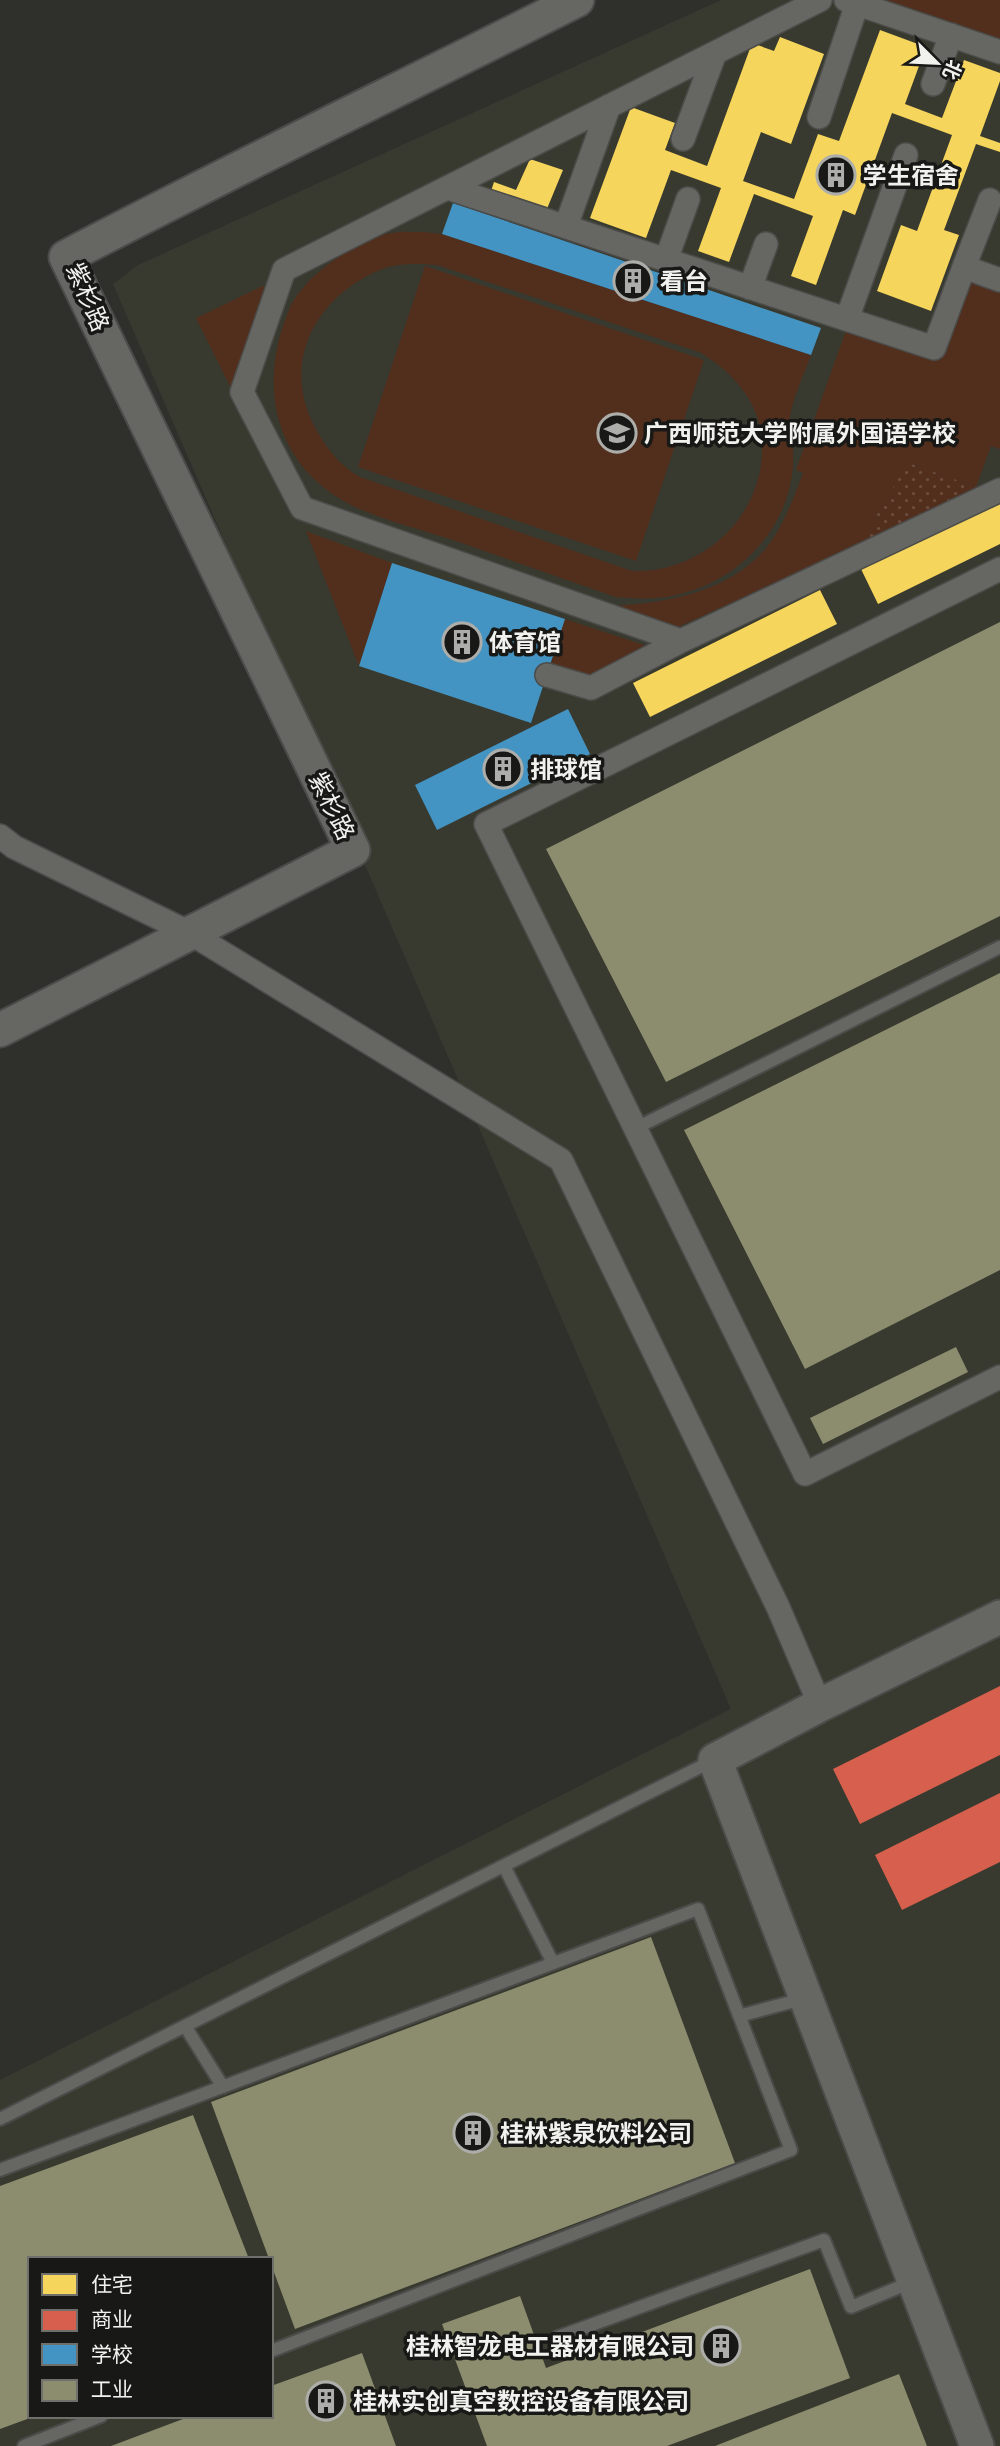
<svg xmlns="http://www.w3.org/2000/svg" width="1000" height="2446" font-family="Jost,'Noto Sans SC',sans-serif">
<defs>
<pattern id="park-dots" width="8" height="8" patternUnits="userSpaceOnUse" patternTransform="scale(1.75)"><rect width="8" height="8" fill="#522e1d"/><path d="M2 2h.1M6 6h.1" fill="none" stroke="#6b4d3e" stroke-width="1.8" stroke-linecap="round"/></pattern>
</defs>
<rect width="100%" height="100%" fill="#2f302c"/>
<!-- built -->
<path fill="#393a2f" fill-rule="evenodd" d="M721 0H1000V2446H0V2080L731 1709 113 284 138 265ZM30 2259H271V2416H30Z"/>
<!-- grass -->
<path fill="#522e1d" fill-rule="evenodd" d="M877 0H1000V45Z
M423 232 442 234 811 355C804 375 793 396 790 417 789 422 791 427 792 432 793 446 794 462 792 476 783 534 737 580 680 594 659 600 637 599 616 597 562 578 509 560 456 541 423 530 381 520 351 505 274 466 257 385 289 310 302 277 357 239 392 233 402 231 413 232 423 232ZM422 264 437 265 699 352C729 369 757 398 761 434 771 509 706 574 632 571L360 477C340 466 328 450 317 431 278 363 316 294 385 268 396 264 410 264 422 264Z
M425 266 704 360 636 561 358 467Z
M970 276 1000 287V449L991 446 976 487 903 461 888 503 882 501 868 540 676 628 613 606C667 603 730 592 767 547 784 525 793 499 803 473L796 470 848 325 935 356Z
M265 285 231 388 196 318Z
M306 531 392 563 359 666Z
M565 619 653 648 593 679 550 666Z"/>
<!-- park -->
<path fill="url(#park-dots)" d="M903 461 976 487 868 540 882 501 888 502Z"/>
<!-- homes -->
<path fill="#f6d55c" d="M880 30 926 47 905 104 942 118 964 60 1000 73V81L980 136 1000 143V152L976 144 944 230 959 235 931 311 877 291 901 225 917 231 952 135 892 113 855 215 843 210 816 285 791 276 813 216 754 194 729 262 698 251 721 188 671 170 646 238 590 218 631 107 675 123 665 150 707 166 752 43 774 51 780 37 824 54 791 144 761 132 743 181 794 199 818 134 839 141Z
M530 159 563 170 544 216 490 194 494 182 516 190Z
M1000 500V544L878 604 861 569Z
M820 590 837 624 650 717 633 683Z"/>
<!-- shops -->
<path fill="#d6604d" d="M1000 1686V1755L860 1824 833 1769Z
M1000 1793V1862L902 1910 875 1855Z"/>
<!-- schools -->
<path fill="#4393c3" d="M453 203 821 328 811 355 442 234Z
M392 563 565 619 531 723 359 666Z
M568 709 590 754 437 830 415 785Z"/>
<!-- industry -->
<path fill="#8c8c6e" d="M1000 622V916L666 1082 546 849Z
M1000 973V1270L805 1369 684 1130Z
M956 1347 968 1372 823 1444 810 1418Z
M651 1937 735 2163 295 2329 211 2102Z
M193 2115 249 2259H30V2418L0 2429V2186Z
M810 2269 850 2378 667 2446H487L442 2324 520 2296 546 2368Z
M362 2353 396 2446H111L191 2416H271V2386Z
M899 2374 927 2446H715Z"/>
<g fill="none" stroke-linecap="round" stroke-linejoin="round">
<!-- lane casing -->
<g stroke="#4b4c49" stroke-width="16">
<path id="lane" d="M636 1128 1000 947
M504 1866 553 1963
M739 2016 806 1998
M185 2026 223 2087
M0 2119 714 1760
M0 2170 698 1909 791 2150 271 2351
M558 2337 824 2240 851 2307 914 2281
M24 2446 101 2416"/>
</g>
<!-- street casing -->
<g stroke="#4b4c49" stroke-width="26">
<path id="street" d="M820 0 284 270 242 392 302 508 681 641 1000 490
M846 0 1000 52
M933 84 951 35
M819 117 857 4
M683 139 715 53
M448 188 934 348 964 267 1000 280
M566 226 609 106
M666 260 688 199
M964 267 990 200
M750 288 766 244
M847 319 906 155
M1000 569 486 824 805 1474 1000 1377
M547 675 591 688 681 641
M0 836 14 847 190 933 561 1160 778 1607 820 1705"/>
</g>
<!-- secondary casing -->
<g stroke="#4b4c49" stroke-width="37">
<path id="secondary" d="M0 1030 353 850 66 257C235 168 407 86 577 0
M977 2446 715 1760 820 1705 1000 1617"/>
</g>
<!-- lane -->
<use href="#lane" stroke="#666663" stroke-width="12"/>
<!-- street -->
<use href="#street" stroke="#666663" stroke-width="23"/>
<!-- secondary -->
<use href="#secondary" stroke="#666663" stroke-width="33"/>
</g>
<!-- icons -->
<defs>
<g id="building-ring" transform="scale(2.0125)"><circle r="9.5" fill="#181916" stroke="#adaeaa" stroke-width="1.5"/><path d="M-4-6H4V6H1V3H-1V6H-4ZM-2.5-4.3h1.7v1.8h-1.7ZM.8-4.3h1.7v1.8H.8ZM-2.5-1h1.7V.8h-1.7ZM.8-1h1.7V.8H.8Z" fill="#adaeaa"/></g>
<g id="school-ring" transform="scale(2.0125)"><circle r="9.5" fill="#181916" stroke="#adaeaa" stroke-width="1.5"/><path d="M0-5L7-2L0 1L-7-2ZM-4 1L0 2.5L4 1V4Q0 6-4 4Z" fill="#adaeaa"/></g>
</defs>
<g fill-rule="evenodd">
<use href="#building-ring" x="836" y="175"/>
<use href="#building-ring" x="633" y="281"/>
<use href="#school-ring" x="617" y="433"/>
<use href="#building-ring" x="462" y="642"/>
<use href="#building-ring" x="503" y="769"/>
<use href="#building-ring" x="473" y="2133"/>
<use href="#building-ring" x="721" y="2346"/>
<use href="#building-ring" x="326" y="2401"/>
</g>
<g text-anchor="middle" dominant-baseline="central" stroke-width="7" stroke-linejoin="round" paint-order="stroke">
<!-- poi labels -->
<g font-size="24" font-weight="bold" fill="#f1f2ee" stroke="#181916" text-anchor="start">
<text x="863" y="175">学生宿舍</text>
<text x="660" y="281">看台</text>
<text x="644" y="433">广西师范大学附属外国语学校</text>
<text x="489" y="642">体育馆</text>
<text x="530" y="769">排球馆</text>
<text x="500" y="2133">桂林紫泉饮料公司</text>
<text x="694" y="2346" text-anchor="end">桂林智龙电工器材有限公司</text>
<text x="353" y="2401">桂林实创真空数控设备有限公司</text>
</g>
<!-- street labels -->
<g font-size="24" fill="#f1f2ee" stroke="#181916">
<text transform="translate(88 297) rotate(67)">紫杉路</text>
<text transform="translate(332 806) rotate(64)">紫杉路</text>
</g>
</g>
<!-- legend -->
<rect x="28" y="2257" width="245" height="161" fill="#181916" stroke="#6f706c" stroke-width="2"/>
<rect x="42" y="2274" width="35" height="21" fill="#f6d55c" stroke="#6f706c" stroke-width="2"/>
<text x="91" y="2292" font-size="21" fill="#f1f2ee">住宅</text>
<rect x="42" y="2310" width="35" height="21" fill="#d6604d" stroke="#6f706c" stroke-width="2"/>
<text x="91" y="2327" font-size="21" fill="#f1f2ee">商业</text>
<rect x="42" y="2344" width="35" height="21" fill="#4393c3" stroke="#6f706c" stroke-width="2"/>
<text x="91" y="2362" font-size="21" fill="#f1f2ee">学校</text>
<rect x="42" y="2380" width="35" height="21" fill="#8c8c6e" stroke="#6f706c" stroke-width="2"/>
<text x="91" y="2397" font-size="21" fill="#f1f2ee">工业</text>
<!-- north arrow -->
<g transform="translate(937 63) rotate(114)" stroke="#181916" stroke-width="5" paint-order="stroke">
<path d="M0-5L12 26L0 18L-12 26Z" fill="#f1f2ee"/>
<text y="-10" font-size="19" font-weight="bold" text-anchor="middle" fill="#f1f2ee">北</text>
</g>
</svg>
